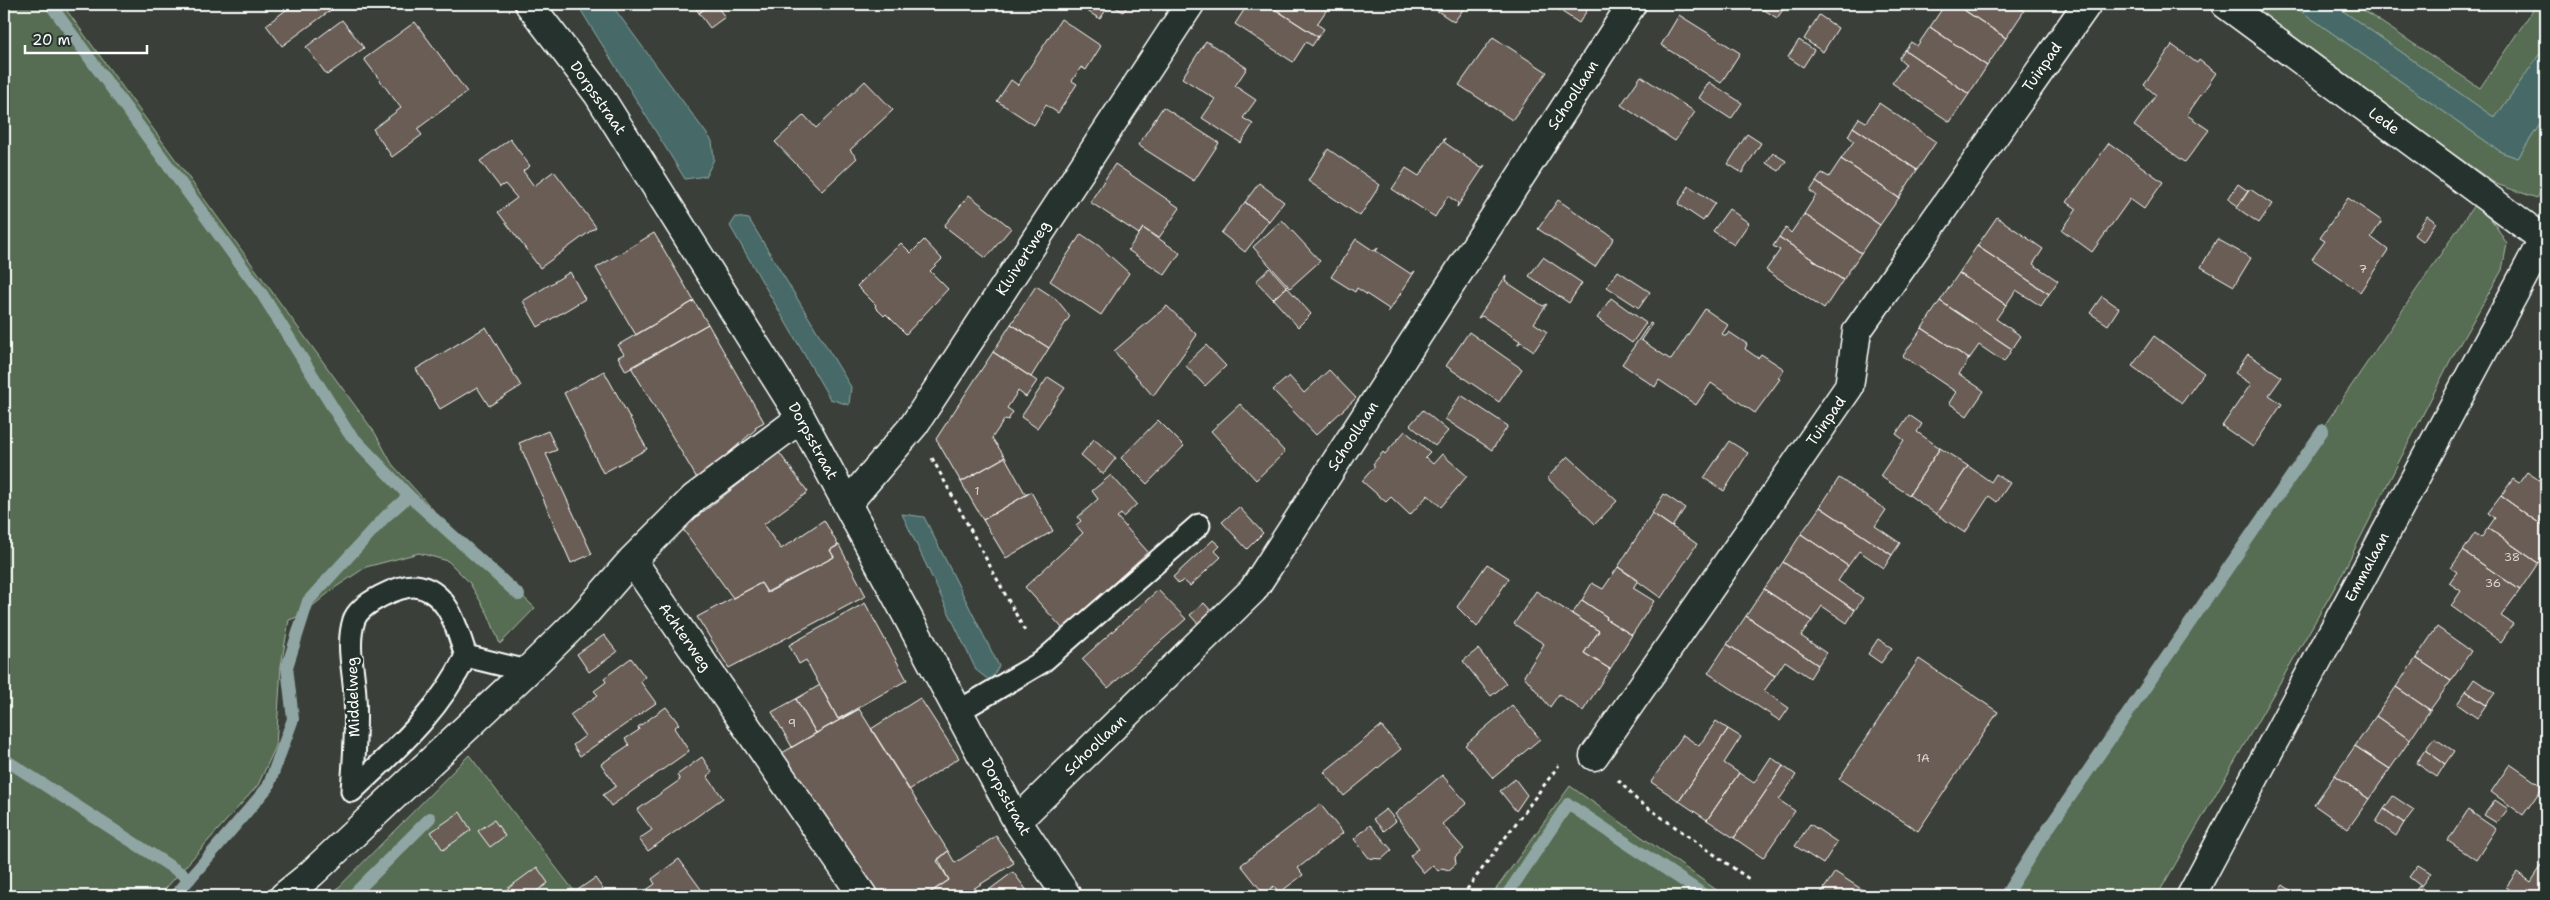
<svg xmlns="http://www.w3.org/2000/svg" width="2550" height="900" font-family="'Shantell Sans',sans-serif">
<rect width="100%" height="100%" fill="#3a4039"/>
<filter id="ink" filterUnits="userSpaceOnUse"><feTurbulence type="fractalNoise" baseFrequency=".02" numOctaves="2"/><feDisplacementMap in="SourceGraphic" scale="10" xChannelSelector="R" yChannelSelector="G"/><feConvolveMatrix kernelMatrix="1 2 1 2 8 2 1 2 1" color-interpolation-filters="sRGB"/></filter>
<g filter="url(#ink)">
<!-- green -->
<path fill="#576d52" stroke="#abb6a8" d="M4 4H62L375 433 392 464 445 523 535 608 500 644 488 614 469 582 448 561 419 553 366 567 336 587 300 616 289 620 281 666 276 746 258 785 159 896H4Z
M2241 4H2291L2501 152 2518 158 2546 115V183L2537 198 2496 184Z
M2333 4H2354L2480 88 2537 4H2546V45L2495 118Z
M2474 205 2494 223 2507 244 2502 270 2450 361 2339 580 2157 896H1999L2197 613Z
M469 755 578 896H330Z
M1570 786 1725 896H1491Z"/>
<!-- water -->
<path fill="#466b69" stroke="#90a6a5" d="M577 4H611L712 141 714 159 706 176 685 179Z
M2291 4H2333L2495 118 2546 45V115L2518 158 2501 152Z
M736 217 749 219 851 387 849 405 830 399 730 226Z
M902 514 924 517 999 666 990 681 976 670Z"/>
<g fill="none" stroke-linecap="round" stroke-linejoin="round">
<!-- stream -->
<path stroke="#90a6a5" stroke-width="12" d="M50 4 262 294 348 432 409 496 519 595
M4 759 190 879
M175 896 268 787 293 719 287 667 308 601 385 517 409 496
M352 896 430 818
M1506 896 1568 804 1706 896
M2005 896 2039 842 2323 430"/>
</g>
<!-- building -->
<path fill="#695d54" stroke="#fff" d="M294 4H339L282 46 266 25Z
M693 4H711L699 13Z
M711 4H715L725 17 710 28 699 13Z
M1076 4H1110L1100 19Z
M1111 4H1129L1123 12Z
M1248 4H1267L1318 37 1312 46 1306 42 1293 62 1235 24Z
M1267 4H1327L1330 5 1317 24 1324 29 1318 37Z
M1427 4H1467L1454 22Z
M1550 4H1591L1579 23Z
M1755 4H1787L1777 18Z
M1936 4H1955L2006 38 1987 66 1930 27 1942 9Z
M1955 4H2014L2024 11 2006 38Z
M1679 15 1740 53 1721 83 1661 45Z
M1819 15 1838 28 1823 52 1804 39Z
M1061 19 1101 46 1086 70 1081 67 1072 81 1077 84 1058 113 1046 105 1034 125 997 101 1011 80 1018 85Z
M342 20 364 48 327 75 306 47Z
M415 22 467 92 417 129 422 135 392 157 373 129 401 108 364 59Z
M1930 27 1987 66 1969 94 1905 50 1911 42 1917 46Z
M1493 37 1547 72 1512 120 1459 85Z
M1799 40 1814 50 1803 67 1788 57Z
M1206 41 1247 68 1235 86 1256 100 1243 118 1253 124 1241 143 1202 118 1215 99 1182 78Z
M2172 45 2197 63 2199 60 2216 73 2187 115 2209 130 2185 162 2134 126 2156 95 2144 85Z
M1905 50 1969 94 1950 122 1892 83 1906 64 1899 59Z
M1641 76 1695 112 1675 141 1621 105Z
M865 81 893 110 850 150 857 158 822 191 775 142 804 115 816 128Z
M1709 82 1742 103 1731 119 1699 98Z
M1879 103 1936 142 1917 170 1853 127 1859 118 1866 122Z
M1163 107 1219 143 1194 181 1138 145Z
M1853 127 1917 170 1899 198 1841 159 1854 141 1848 136Z
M1747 134 1761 143 1742 173 1728 164Z
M1445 138 1444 142 1481 168 1485 165 1457 207 1458 203 1448 196 1435 217 1392 189 1406 168 1419 176Z
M510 139 530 166 523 171 534 186 554 171 596 227 540 268 498 212 517 198 505 184 500 187 480 161Z
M2109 143 2163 182 2144 209 2130 199 2092 252 2062 230 2077 209 2067 202Z
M1328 149 1380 185 1360 216 1308 181Z
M1773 153 1786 161 1779 171 1766 163Z
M1841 159 1899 198 1880 225 1816 182 1822 173 1829 177Z
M1115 164 1180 208 1158 239 1143 228 1139 234 1090 202Z
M1816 182 1880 225 1861 253 1804 214 1816 195 1810 191Z
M1259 183 1284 202 1269 221 1245 202Z
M2238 184 2248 191 2238 206 2228 199Z
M1689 186 1715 203 1703 221 1678 204Z
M2250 189 2272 204 2259 223 2237 208Z
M969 195 1011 228 986 258 944 226Z
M2348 198 2382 221 2371 237 2388 250 2360 292 2312 259 2325 241 2320 238Z
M1558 200 1614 238 1595 267 1538 229Z
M1245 202 1269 221 1245 252 1221 233Z
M1729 209 1749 223 1734 245 1713 231Z
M1804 214 1861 253 1843 280 1779 237 1786 228 1791 233Z
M2427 216 2436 222 2423 242 2414 235Z
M1997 217 2043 249 2033 264 2058 281 2049 294 1977 246Z
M1282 220 1320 261 1290 288 1253 247Z
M1143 228 1180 253 1165 275 1128 250Z
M654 233 694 301 636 335 596 268Z
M1081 234 1099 246 1129 273 1101 315 1050 281Z
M1779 237 1843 280 1824 309 1766 270 1780 250 1773 246Z
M1356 239 1374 251 1379 247 1376 251 1411 274 1415 271 1388 313 1389 309 1357 288 1355 292 1331 277Z
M2217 239 2251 258 2234 286 2201 267Z
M924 240 942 259 930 271 948 289 906 334 886 314 884 316 875 307 876 305 857 286 901 243 911 253Z
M1977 246 2049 294 2041 306 2016 290 2006 305 1959 273Z
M1543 257 1582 283 1569 303 1529 276Z
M1270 268 1287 287 1273 299 1256 281Z
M1618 271 1650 292 1639 308 1607 287Z
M570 272 585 299 538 327 523 301Z
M1959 273 2006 305 1996 319 2021 336 2012 349 1940 301Z
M1506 276 1505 281 1543 306 1547 304 1534 323 1547 332 1534 351 1521 342 1517 345 1520 341 1482 316 1478 318Z
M1036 286 1056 299 1070 316 1049 348 1011 324Z
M1287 287 1311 314 1298 327 1273 299Z
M2102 296 2119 308 2108 325 2090 313Z
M1611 298 1646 323 1632 343 1597 318Z
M694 301 708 324 626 371 618 357 624 354 618 345Z
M1940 301 2012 349 2004 362 1979 345 1969 359 1922 328Z
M1167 306 1197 335 1153 396 1114 351Z
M1705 309 1728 325 1722 334 1726 336 1729 332 1747 344 1745 349 1758 358 1761 354 1784 369 1778 378 1780 379 1755 413 1711 383 1696 405 1659 380 1655 387 1622 364 1650 323 1652 324 1641 340 1671 360Z
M708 324 764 422 755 427 756 429 698 480 631 367Z
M1011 324 1049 348 1031 377 993 352Z
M486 327 521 386 489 406 477 387 440 409 416 369Z
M1922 328 1969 359 1959 374 1984 391 1967 416 1949 403 1956 392 1903 356Z
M1469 332 1522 369 1499 402 1446 366Z
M2154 336 2204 373 2182 403 2132 366Z
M1206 345 1226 366 1205 386 1185 365Z
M993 352 1037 381 1026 397 1018 391 1007 408 1013 412 1008 420 1005 419 992 438 1005 457 961 482 936 439Z
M2248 354 2282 377 2269 395 2282 404 2253 447 2222 426 2251 384 2235 373Z
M1329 370 1356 398 1316 435 1273 390 1289 376 1304 393Z
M604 371 647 449 603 473 564 393Z
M1048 377 1065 388 1037 428 1021 417Z
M1461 395 1508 426 1492 450 1445 419Z
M1240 404 1285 452 1256 480 1211 431Z
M1423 410 1448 431 1435 446 1410 425Z
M1909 415 1922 424 1917 432 1940 448 1909 495 1880 476 1904 440 1896 434Z
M1158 420 1184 446 1147 484 1121 458Z
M548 431 557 450 546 454 592 554 571 563 519 443Z
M1405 431 1430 452 1425 457 1433 464 1442 454 1467 476 1441 507 1428 495 1410 515 1391 497 1386 502 1362 481 1375 466 1373 464 1383 452 1385 454Z
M1094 439 1116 458 1103 474 1081 455Z
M1729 441 1748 453 1724 491 1704 478Z
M775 447 808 492 764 524 765 527 781 549 824 520 838 545 830 550 834 557 767 592 761 583 733 598 682 528 748 477 744 471Z
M1940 448 1968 466 1936 514 1909 495Z
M1568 456 1617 501 1595 524 1547 478Z
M1005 457 1026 495 1031 492 983 520 961 482Z
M1968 466 1991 482 1996 474 2010 483 1997 502 1989 496 1965 533 1936 514Z
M2546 469V528L2501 496 2513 479 2519 483 2527 472 2539 480Z
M1111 475 1137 504 1123 517 1121 514 1117 517 1148 552 1063 629 1025 587 1083 533 1076 525 1081 521 1078 517 1098 499 1092 491Z
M1839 478 1886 510 1875 526 1900 543 1892 555 1820 507Z
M1031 492 1053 531 1006 558 983 520Z
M1664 494 1685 508 1672 527 1652 513Z
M2501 496 2546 528V551L2538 563 2488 528 2495 518 2488 513Z
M1239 507 1263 533 1247 549 1222 522Z
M1820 507 1892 555 1884 568 1859 551 1848 566 1801 534Z
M1652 513 1697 544 1661 598 1618 567Z
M2488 528 2538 563 2520 590 2463 551 2475 533 2481 538Z
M1801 534 1848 566 1838 581 1863 598 1855 610 1783 562Z
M1213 540 1220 546 1215 551 1221 557 1190 586 1183 580 1179 584 1173 577Z
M839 545 866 596 729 668 697 617 761 583 767 593 834 557 830 550Z
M2463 551 2520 590 2501 616 2513 624 2501 642 2451 606 2461 591 2449 583 2457 572 2451 568Z
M1783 562 1855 610 1847 623 1822 606 1812 621 1764 589Z
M1487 564 1509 578 1477 627 1457 607Z
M1618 567 1638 580 1633 588 1654 601 1632 635 1606 619 1607 617 1582 600 1592 583 1603 589Z
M1764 589 1812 621 1801 636 1826 653 1818 665 1746 616Z
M1158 590 1186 619 1108 688 1082 659Z
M1536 591 1599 631 1584 653 1610 669 1583 711 1559 694 1550 707 1524 676 1544 644 1514 624Z
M1582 600 1607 617 1606 619 1632 635 1610 669 1584 653 1599 631 1572 614Z
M865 603 907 680 838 719 806 660 799 664 789 645Z
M1204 603 1214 614 1200 626 1190 615Z
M1746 616 1818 665 1810 678 1785 661 1775 676 1727 644Z
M2437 627 2471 651 2451 681 2416 658Z
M604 635 617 652 589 672 577 654Z
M1878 639 1892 648 1881 663 1868 654Z
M1727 644 1775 676 1764 691 1789 708 1780 721 1708 673Z
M1478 649 1506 684 1491 696 1463 661Z
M631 658 645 677 640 681 656 703 580 756 573 745 585 736 570 715 598 695 594 691 606 682 604 678Z
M2416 658 2451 681 2430 710 2396 687Z
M1919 659 1998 712 1918 831 1839 779Z
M2474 679 2495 693 2486 705 2466 691Z
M820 685 838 719 859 709 816 733 796 699Z
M2396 687 2430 710 2410 740 2376 716Z
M2466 691 2486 705 2477 718 2457 704Z
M920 698 959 758 909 790 871 729Z
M796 699 816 733 792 747 772 712Z
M1512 705 1540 739 1493 778 1465 745Z
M666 707 679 724 674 728 689 751 611 806 603 795 616 786 601 764 629 745 625 739 639 730 638 727Z
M859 709 948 851 937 861 949 880 928 894 930 896H872L782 753Z
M2376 716 2410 740 2390 769 2355 746Z
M1716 721 1728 729 1679 801 1651 782 1683 735 1699 746Z
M1381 726 1401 749 1344 796 1324 772Z
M1728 729 1741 737 1724 763 1739 773 1707 820 1679 801Z
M2434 738 2454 751 2445 764 2425 750Z
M2355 746 2390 769 2369 799 2335 775Z
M2425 750 2445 764 2437 777 2416 763Z
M702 757 712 772 707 776 723 798 648 851 639 839 652 830 637 810 680 780 677 775Z
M1771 757 1783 766 1734 838 1707 820 1739 773 1754 783Z
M2510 764 2543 787 2523 815 2491 792Z
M1783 766 1796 775 1779 800 1795 811 1763 858 1734 838Z
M1442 775 1467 803 1442 824 1464 849 1455 857 1456 864 1449 870 1442 868 1438 871 1433 865 1424 873 1410 856 1419 848 1395 814Z
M2335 775 2369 799 2348 829 2314 805Z
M1515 779 1527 795 1516 811 1500 791Z
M2393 796 2414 810 2404 823 2384 809Z
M2495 800 2508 809 2497 823 2484 815Z
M1320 804 1343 833 1298 868 1303 875 1279 893 1274 886 1264 894 1241 865Z
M1386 809 1396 821 1384 831 1373 819Z
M2384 809 2404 823 2396 836 2376 822Z
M2468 810 2496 829 2476 860 2448 841Z
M460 812 471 830 443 850 431 832Z
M494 820 505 836 490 847 478 831Z
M1810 824 1837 842 1823 864 1795 846Z
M1370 825 1392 850 1382 859 1369 858 1354 839Z
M996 836 1014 863 962 896H930L928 894 949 880 938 859 948 851 955 863Z
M679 859 706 896H638L655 884 652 879Z
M2546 859V896H2520L2506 887 2517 872 2531 882Z
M2418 865 2431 873 2421 886 2409 877Z
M537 867 548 883 530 896H512L507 889Z
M1013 872 1031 896H981Z
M1835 872 1872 896H1819Z
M595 878 608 896H569Z
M2283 885 2296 894 2297 892 2303 896H2275Z
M2419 886 2433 896H2412Z"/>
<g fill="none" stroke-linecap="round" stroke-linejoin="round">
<!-- lane casing -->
<g stroke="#fff" stroke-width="25">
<path id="lane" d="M466 656C437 714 398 747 352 791 354 760 357 727 355 696 354 671 346 645 354 620 360 603 399 585 415 586 449 590 457 630 466 656L527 671
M959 711 1042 662 1199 525"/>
</g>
<!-- street casing -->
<g stroke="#fff" stroke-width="31">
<path id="street" d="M529 4 598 94 801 418 1017 821 1067 896
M2225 4 2546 241
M847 504 914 425 1190 4
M632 560 863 896
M1594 756 1849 387 1857 331 2087 4
M1017 821 1253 590 1632 4
M284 896 311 874 527 671 583 616 632 560 694 498 801 418
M2191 896 2546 234"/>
</g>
<!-- path -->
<path stroke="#fff" stroke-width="3" stroke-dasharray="4 4" stroke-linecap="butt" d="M932 458 1026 633
M1618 780 1637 800 1749 879
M1462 896 1559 765"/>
<!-- lane -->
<use href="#lane" stroke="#26332d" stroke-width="21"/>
<!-- street -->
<use href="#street" stroke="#26332d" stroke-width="28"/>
</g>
</g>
<g text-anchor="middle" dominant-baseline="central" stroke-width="5" stroke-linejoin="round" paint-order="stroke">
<!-- number labels -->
<g font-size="12" fill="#dad6d4">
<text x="2363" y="269">7</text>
<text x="977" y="491">1</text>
<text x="2512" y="557">38</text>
<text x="2493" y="583">36</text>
<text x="792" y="723">9</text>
<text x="1923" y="758">1A</text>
</g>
<!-- street labels -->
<g font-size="15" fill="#fff" stroke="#26332d">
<text transform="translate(2042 67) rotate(-55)">Tuinpad</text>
<text transform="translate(1573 95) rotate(-57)">Schoollaan</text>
<text transform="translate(598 98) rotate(55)">Dorpsstraat</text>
<text transform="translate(2384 121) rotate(36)">Lede</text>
<text transform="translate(1023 258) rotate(-57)">Kluivertweg</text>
<text transform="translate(1826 421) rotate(-55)">Tuinpad</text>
<text transform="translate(1353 436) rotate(-57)">Schoollaan</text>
<text transform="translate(813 441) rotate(61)">Dorpsstraat</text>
<text transform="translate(2367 567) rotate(-62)">Emmalaan</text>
<text transform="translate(685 637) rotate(55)">Achterweg</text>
<text transform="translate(353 697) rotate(-92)">Middelweg</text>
<text transform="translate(1095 745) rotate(-44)">Schoollaan</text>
<text transform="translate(1006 797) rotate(61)">Dorpsstraat</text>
</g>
</g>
<!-- margin -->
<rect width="2550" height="900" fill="none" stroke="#26332d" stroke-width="20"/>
<rect x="10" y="10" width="2530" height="880" fill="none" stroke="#fff" stroke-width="2" filter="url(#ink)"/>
<!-- scale -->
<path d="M25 45v8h122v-8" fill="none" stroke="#ffffff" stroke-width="2.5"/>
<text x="32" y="45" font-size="15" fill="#ffffff" stroke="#26332d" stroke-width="4" paint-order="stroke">20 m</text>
</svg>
